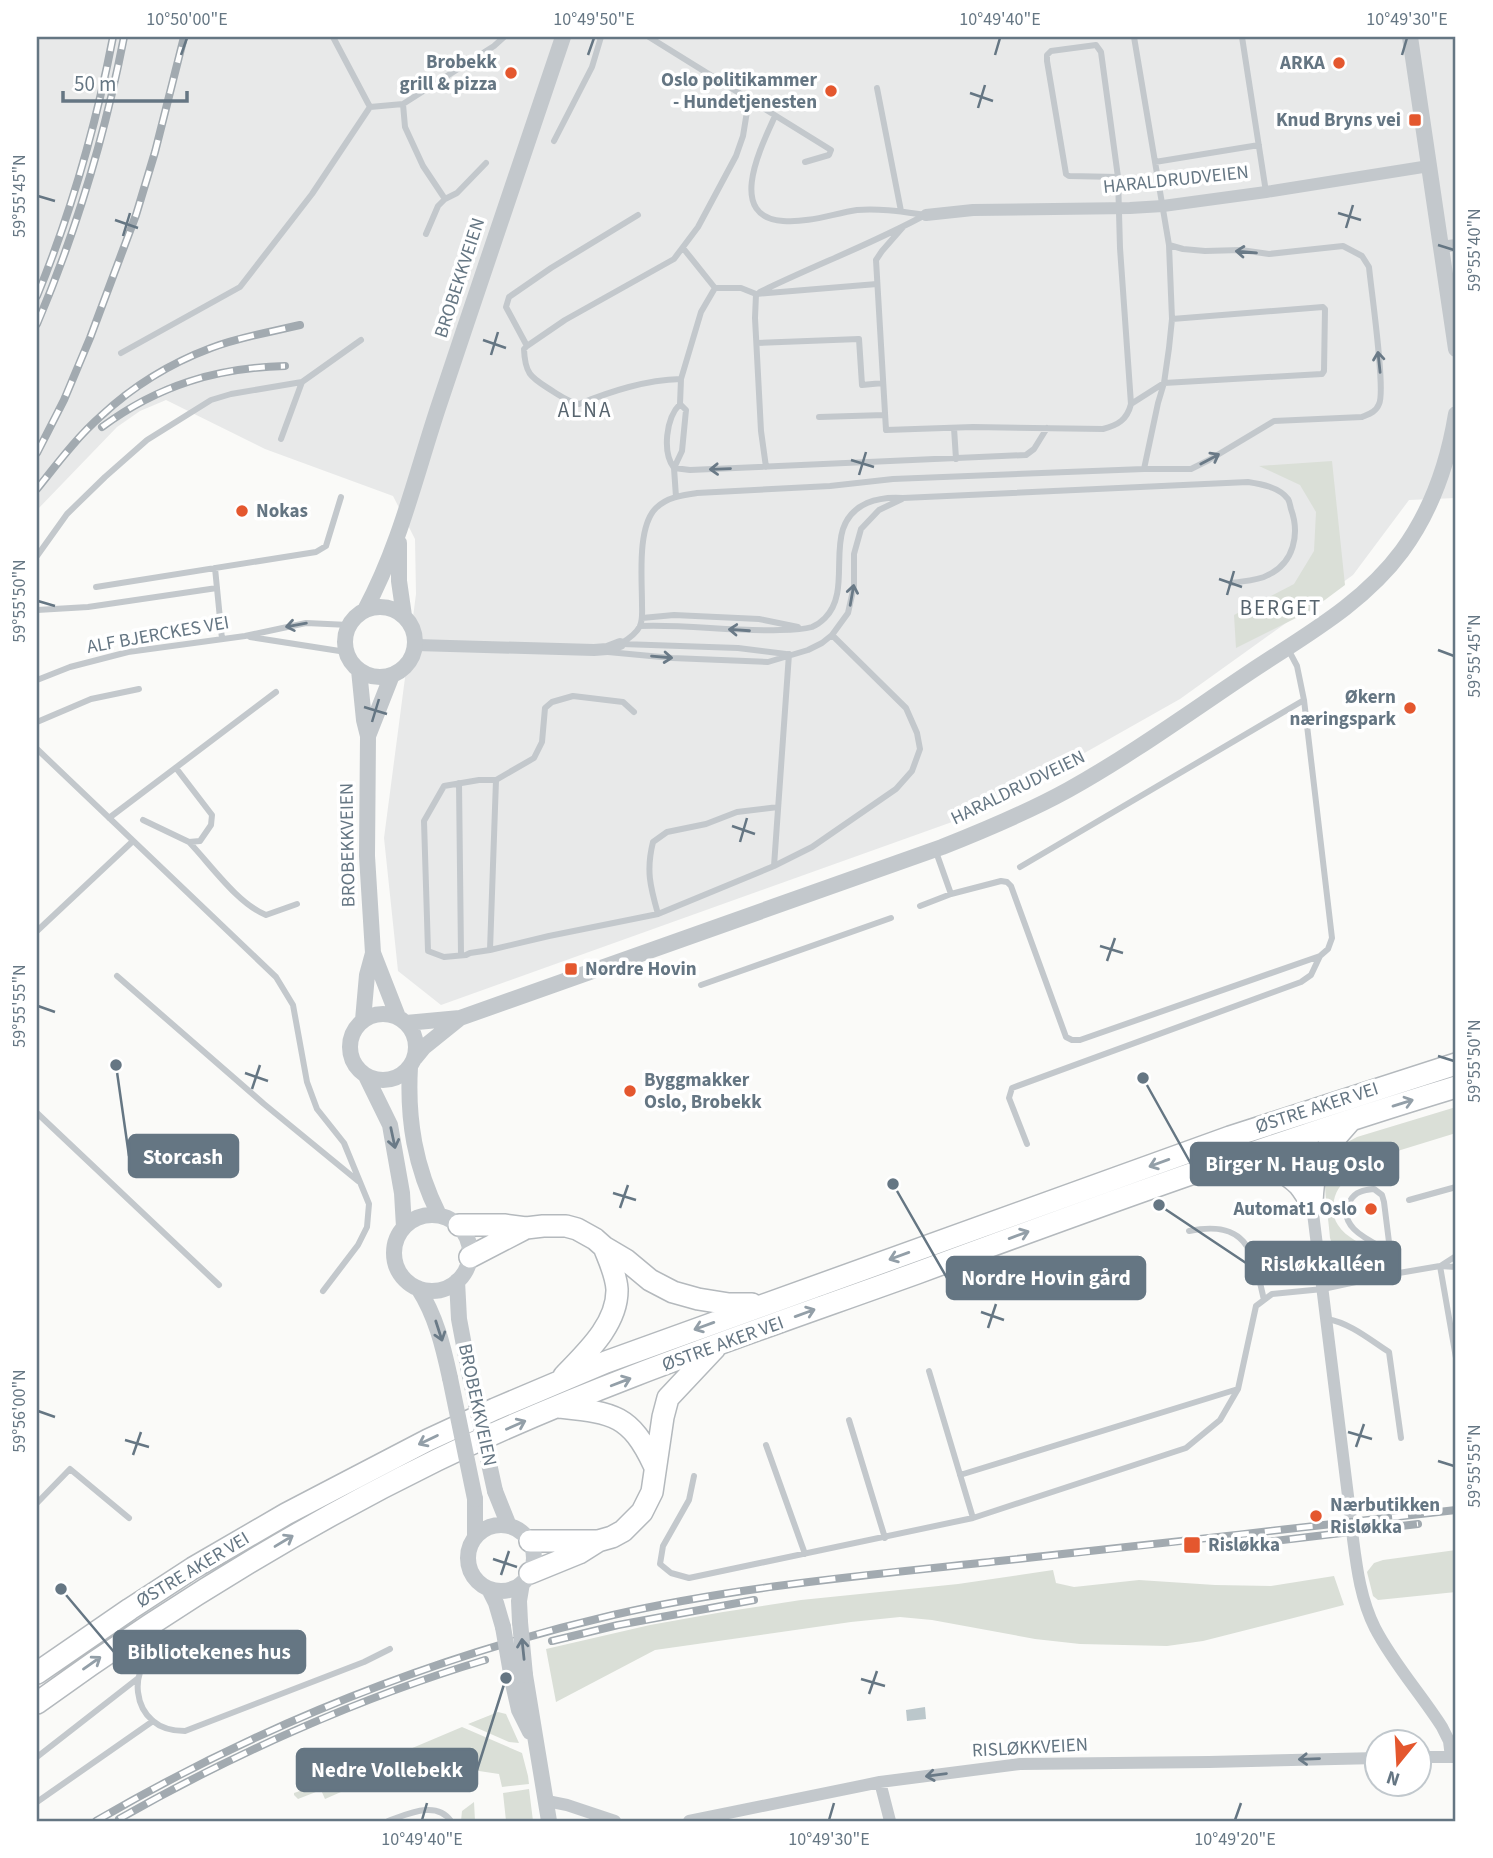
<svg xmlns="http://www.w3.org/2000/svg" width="1493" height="1858" font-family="'Source Sans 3',sans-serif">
<rect width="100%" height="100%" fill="#fafaf8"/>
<!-- built -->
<path fill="#e8e9e9" d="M37 37H1456V498L1409 500 1353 575 1180 699 980 812 441 1005 398 971 384 838 416 594 415 539 393 496 265 449 166 400 140 411 117 427 37 510Z"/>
<!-- green -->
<path fill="#dadfd7" d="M1332 461 1345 585 1310 611 1236 648 1234 615 1294 584 1314 551 1316 512 1300 485 1259 466Z
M1456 1107V1133L1391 1153V1157L1376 1162 1378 1170C1368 1173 1355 1176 1346 1181 1333 1189 1329 1213 1338 1225 1346 1238 1362 1243 1373 1251L1376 1261C1351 1268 1339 1264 1330 1238 1329 1222 1322 1179 1326 1166 1330 1152 1345 1143 1357 1137Z
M1456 1550V1592L1378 1600 1373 1596 1367 1572 1374 1563 1383 1560Z
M1053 1570 1056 1583 1074 1587 1139 1580 1215 1585 1271 1586 1334 1576 1344 1605 1203 1641 1167 1646 1080 1644 1035 1639 932 1620 900 1617 851 1622 655 1650 556 1702 546 1649 650 1625 723 1612 801 1600 958 1584Z
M498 1712 506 1714 519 1743 509 1742 468 1724Z
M462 1727 522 1753 528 1776 529 1784 502 1787 499 1774 412 1761 325 1799 321 1790 298 1799 294 1795V1793L358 1771Z
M529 1789 533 1821H506L503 1793Z
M474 1802 475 1821H461L462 1811Z"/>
<!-- water -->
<path fill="#bbc7cb" d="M925 1707 926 1719 907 1721 906 1710Z"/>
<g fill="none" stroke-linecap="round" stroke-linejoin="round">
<!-- minor-tunnel -->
<path stroke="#d5d9db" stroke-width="12" stroke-dasharray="12 6" stroke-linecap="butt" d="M1350 1512 1353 1539"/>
<!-- trunk casing -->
<g stroke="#b4b9bd" stroke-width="24">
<path id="trunk" d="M1243 1156C1263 1163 1283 1169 1299 1185 1304 1191 1308 1198 1312 1205
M1312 1205C1313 1160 1322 1153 1350 1121
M459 1225H504L526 1228 543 1226H566L577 1229 595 1239 604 1247 626 1260 650 1280 673 1292 698 1299 729 1304H752
M470 1257 526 1228
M564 1376C586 1353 618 1324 617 1289 616 1274 609 1260 604 1247
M559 1407C613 1413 630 1414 654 1465
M530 1541H596
M530 1573 579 1553 598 1541 612 1537 623 1531 642 1512 652 1492 663 1417 668 1398 715 1348
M37 1673 130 1609 193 1568 286 1514 428 1440 495 1409 606 1362 1230 1137 1456 1064
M37 1703C164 1611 296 1529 437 1460 592 1385 756 1331 917 1273 1096 1207 1274 1142 1456 1087"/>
</g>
<!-- service -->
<path stroke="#c3c8cc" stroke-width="6" d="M333 37 370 107
M649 37 831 150 829 155 805 162
M1242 37 1266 192
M877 88 901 211
M403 104 405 127 423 166 445 199
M775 116C762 145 725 217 783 221 808 223 832 214 857 210 880 208 904 212 926 215
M554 141 592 67 601 37
M1155 162 1259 145
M903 227 882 251 876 260 886 430 973 427 1103 429C1118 425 1127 420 1131 404L1120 248 1118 177 1101 52 1096 45 1051 51 1047 55V61L1066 174 1069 176 1118 177
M426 234 438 206 445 199 457 193 486 163
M683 248 715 288H741L756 294 877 284
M760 292C815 265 872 244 925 215
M756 294 755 318 761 431 766 467
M757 343 859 339 862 385 883 383
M527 346 506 307 509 297 551 268 638 215
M121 353 240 287 312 194 370 107 403 104 494 46 504 37
M681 379C645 380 612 391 579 404 569 402 562 397 554 392 533 378 525 377 524 349L527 346 565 320 674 259 698 227 736 156 743 136 749 99
M680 404C666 418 662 452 674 468L690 470 1026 455 1034 449 1047 428
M1131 404 1164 383 1322 374 1324 371 1325 309 1323 307 1172 319
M819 417 885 415
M954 428 956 459
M281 439 302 382
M1144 469 1158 403 1164 383 1169 348 1172 319 1169 245
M676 497 674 468 682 451 686 410 680 404 681 379 701 312 715 288
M37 556 67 514 105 477 147 440 211 400 231 394 302 382 361 340
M215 568 222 639
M96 587 316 552 326 546 341 497
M37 610 88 607 217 588
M642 618 674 615 759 619 798 627
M640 626C687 624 733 632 780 630 790 630 802 630 812 627 817 625 821 622 825 618 856 587 818 525 867 503 879 498 890 497 903 498L1248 482C1261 484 1279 487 1288 499 1290 502 1290 506 1291 509 1300 534 1294 563 1268 575 1258 581 1242 581 1231 583
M250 637 346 652
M620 644C627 640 636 634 640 626 643 619 642 611 642 604 642 578 637 527 656 508 667 497 683 495 697 493L830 486 893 479 1144 469H1191L1209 460 1274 421 1362 417C1369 414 1376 412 1379 404 1386 391 1371 289 1369 267L1362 256 1343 246 1269 254 1241 250 1205 251 1183 249 1169 245 1134 37
M622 644 738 648 786 654
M608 652 672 658 768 662 808 650 822 643 832 635 848 613 854 586V554L861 529 879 510 902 499
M37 680 70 667 128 652 245 636 306 623 349 625
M634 712 623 702 573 696 552 702 545 708 542 742 534 758 496 780H479L444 786 424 821 428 951 444 957 466 955 470 953 490 950 549 936 658 914 774 866 812 847 896 789 912 771 920 749 917 733 906 708 832 635
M37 722 91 699 139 689
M37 749 276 977 293 1005 307 1082 317 1109 344 1143 369 1204 367 1227 358 1245 323 1291
M459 783 461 955
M109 818 276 692
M143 820 189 842 200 841 211 825 212 815 176 768
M189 842C211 865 237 903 266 915L297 904
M935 849 951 894 1001 881 1007 882 1011 886 1066 1037 1072 1040H1080L1320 956
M774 866 789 654
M1020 867 1304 700
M920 906 951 894
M658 914C650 886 646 870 653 842L667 832 706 824 737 812 778 807
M37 931 133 841
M490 950 496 780
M117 976 264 1104 358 1181
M701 985 891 918
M37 1113 219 1285
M1027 1144 1009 1098 1012 1088 1301 982 1311 975 1320 956 1328 949 1332 938 1304 700 1297 666 1288 649
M1409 1200 1456 1187
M1189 1231C1248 1219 1253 1252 1264 1300
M1389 1251C1371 1241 1335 1227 1350 1201 1355 1191 1365 1190 1374 1189L1382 1195 1384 1202 1393 1274
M1442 1265 1456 1256
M1440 1266 1456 1358
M1327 1319C1350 1323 1369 1339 1389 1352L1401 1438
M929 1371 973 1518
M849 1420 885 1538
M766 1445 805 1554
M960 1475 1238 1389
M694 1476 689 1500 663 1546 660 1564 671 1573 689 1578 973 1518 1186 1448 1220 1420 1238 1389 1256 1306 1272 1294 1323 1289 1393 1274 1440 1266 1456 1267
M37 1503 70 1469 129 1518
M182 1644C171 1649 156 1652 147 1661 132 1678 136 1707 153 1721 162 1729 174 1731 185 1731L364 1662 390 1649
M37 1757 137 1679
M37 1802 153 1721
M388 1821C408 1814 436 1800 451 1821"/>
<!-- minor -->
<path stroke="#c3c8cc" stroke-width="12" d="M926 215 973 210 1130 208 1163 206 1266 192 1429 166
M1441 247 1456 245
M416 645 594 650 607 649 620 644
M1312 1205 1350 1512
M1353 1539C1357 1570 1361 1600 1375 1628 1393 1663 1421 1694 1442 1727L1449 1741 1451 1757
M1420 1757H1456
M880 1782 890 1821
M547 1801 567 1805 615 1821
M689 1821 880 1782 1020 1764 1209 1762 1378 1758"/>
<!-- tertiary -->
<path stroke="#c3c8cc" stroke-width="16" d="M1410 37 1456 349
M399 543V581L404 616
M345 642a35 35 0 1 1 70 0a35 35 0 1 1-70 0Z
M365 610C400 545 416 474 439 405 480 282 522 159 563 37
M359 670 364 720 368 736 367 856 373 953 398 1017
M368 736 392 675
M350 1047a33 33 0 1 1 66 0a33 33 0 1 1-66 0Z
M363 1020 367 975 373 953
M406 1023 460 1018 942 847C985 830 1028 812 1068 790 1131 755 1190 712 1250 672 1304 636 1363 604 1402 551 1432 510 1448 463 1456 414
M415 1058 424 1047 460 1018
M410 1067C407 1120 415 1167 439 1215
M366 1076 390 1125 402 1193 404 1227
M394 1253a38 38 0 1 1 76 0a38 38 0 1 1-76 0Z
M457 1281 459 1319 469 1372
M418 1288C436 1316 443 1346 450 1378
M495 1491 509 1526
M468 1558a33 33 0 1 1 66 0a33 33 0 1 1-66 0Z
M475 1537V1499
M489 1589 496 1603 503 1627
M520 1622 519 1601 522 1583
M525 1675 549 1821
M512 1679 519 1710 530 1732"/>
<!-- trunk -->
<use href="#trunk" stroke="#fff" stroke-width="21"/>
<!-- rail casing -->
<g stroke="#a2aab0" stroke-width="8">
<path id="rail" d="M37 296C71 213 96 125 113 37
M37 324C76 232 105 135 124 37
M102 427C159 385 216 368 285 366
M37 453 64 400 90 338 136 215 155 152 184 37
M37 489C57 464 77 437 101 416 133 386 171 363 211 348 240 337 271 332 300 325
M1258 1543 1418 1524
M552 1641 618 1625 754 1600
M119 1819C231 1755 361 1697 485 1660
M96 1821C257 1727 432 1657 613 1615 740 1586 870 1575 999 1561 1151 1545 1304 1527 1456 1510"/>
</g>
<!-- rail -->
<use href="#rail" stroke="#fff" stroke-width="5" stroke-dasharray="16" stroke-linecap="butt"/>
<!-- tertiary-bridge -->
<path stroke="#c3c8cc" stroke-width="16" d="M469 1372 495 1491
M450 1378 475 1499
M520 1622 525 1675
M503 1627 512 1679"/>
</g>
<!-- one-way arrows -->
<defs><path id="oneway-shaft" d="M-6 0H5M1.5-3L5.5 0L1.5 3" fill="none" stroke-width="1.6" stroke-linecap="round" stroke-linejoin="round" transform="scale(1.75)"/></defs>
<g stroke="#6a7a87">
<use href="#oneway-shaft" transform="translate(1246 252) rotate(-175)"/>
<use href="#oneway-shaft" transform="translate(1379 362) rotate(-96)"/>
<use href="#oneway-shaft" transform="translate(1210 459) rotate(-28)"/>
<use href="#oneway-shaft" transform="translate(720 469) rotate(178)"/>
<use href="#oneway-shaft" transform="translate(852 595) rotate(-80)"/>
<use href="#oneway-shaft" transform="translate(296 625) rotate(170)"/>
<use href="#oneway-shaft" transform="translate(739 630) rotate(-176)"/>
<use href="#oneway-shaft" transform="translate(662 657) rotate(5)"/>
<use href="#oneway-shaft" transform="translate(393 1138) rotate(78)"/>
<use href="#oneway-shaft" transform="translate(439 1331) rotate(72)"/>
<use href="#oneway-shaft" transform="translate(523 1649) rotate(-96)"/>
<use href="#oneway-shaft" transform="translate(1309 1759) rotate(178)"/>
<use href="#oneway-shaft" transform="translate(936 1775) rotate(172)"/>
</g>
<g stroke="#939fa8">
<use href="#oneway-shaft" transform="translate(1403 1103) rotate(-17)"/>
<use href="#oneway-shaft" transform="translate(1159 1163) rotate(160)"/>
<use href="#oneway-shaft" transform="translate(1019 1235) rotate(-20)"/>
<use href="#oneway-shaft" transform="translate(899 1256) rotate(160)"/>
<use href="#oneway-shaft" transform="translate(805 1313) rotate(-20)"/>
<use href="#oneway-shaft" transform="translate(704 1326) rotate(160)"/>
<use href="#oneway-shaft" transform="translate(621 1382) rotate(-21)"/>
<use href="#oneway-shaft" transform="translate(516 1425) rotate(-24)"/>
<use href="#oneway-shaft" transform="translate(428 1440) rotate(154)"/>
<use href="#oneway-shaft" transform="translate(284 1541) rotate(-31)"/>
<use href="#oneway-shaft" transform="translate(92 1663) rotate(-35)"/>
</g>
<!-- ticks -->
<path fill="none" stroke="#657683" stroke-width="2.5" d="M181 55 187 38M588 55 594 38M995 55 1000 38M1402 55 1407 38M970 93 993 101M978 108 985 85M38 196 55 201M1338 213 1361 220M115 220 138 228M1346 228 1353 205M123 236 130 213M1438 245 1454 250M483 340 506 348M491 355 498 332M851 460 874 467M859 475 866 452M1219 579 1242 587M1227 595 1234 571M38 601 55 606M1438 650 1454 656M364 707 387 714M372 722 379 699M732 826 755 834M740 842 747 818M1100 946 1123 953M1107 961 1115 938M38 1006 55 1012M1438 1056 1454 1061M245 1073 268 1081M252 1089 260 1065M613 1193 636 1200M620 1208 628 1185M981 1312 1004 1320M988 1328 996 1304M38 1411 55 1417M1348 1432 1372 1439M125 1440 149 1447M1356 1447 1364 1424M133 1455 141 1432M1438 1461 1454 1466M493 1559 517 1567M501 1575 509 1551M861 1679 885 1686M869 1694 877 1671M422 1820 427 1803M829 1820 834 1803M1235 1820 1241 1803"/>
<!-- markers -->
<g fill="#e4572e" stroke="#fff" stroke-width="2.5">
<circle cx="1339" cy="63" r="7"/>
<circle cx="511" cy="73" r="7"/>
<circle cx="831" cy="91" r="7"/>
<rect x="1408" y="113" width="14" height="14" rx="3.5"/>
<circle cx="242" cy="511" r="7"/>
<circle cx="1410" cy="708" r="7"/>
<rect x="564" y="962" width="14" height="14" rx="3.5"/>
<circle cx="630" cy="1091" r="7"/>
<circle cx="1371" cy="1209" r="7"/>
<circle cx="1316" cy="1516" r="7"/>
<rect x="1183" y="1536" width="18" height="18" rx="3.5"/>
</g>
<g text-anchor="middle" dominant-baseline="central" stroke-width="7" stroke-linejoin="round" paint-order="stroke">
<!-- poi labels -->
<g font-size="19" font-weight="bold" fill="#657683" stroke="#fff" text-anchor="end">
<text x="497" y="62">Brobekk<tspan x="497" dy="22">grill &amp; pizza</tspan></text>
<text x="1325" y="63">ARKA</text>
<text x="817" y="80">Oslo politikammer<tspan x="817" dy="22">- Hundetjenesten</tspan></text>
<text x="1401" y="120">Knud Bryns vei</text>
<text x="256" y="511" text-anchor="start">Nokas</text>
<text x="1396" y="697">Økern<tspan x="1396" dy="22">næringspark</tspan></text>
<text x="585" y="969" text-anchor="start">Nordre Hovin</text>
<text x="644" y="1080" text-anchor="start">Byggmakker<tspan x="644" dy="22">Oslo, Brobekk</tspan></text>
<text x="1357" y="1209">Automat1 Oslo</text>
<text x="1330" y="1505" text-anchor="start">Nærbutikken<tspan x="1330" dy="22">Risløkka</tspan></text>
<text x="1208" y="1545" text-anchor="start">Risløkka</text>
</g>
<!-- street labels -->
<g font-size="19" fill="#657683" stroke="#fff">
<text transform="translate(1176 180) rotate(-6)">HARALDRUDVEIEN</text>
<text transform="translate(460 278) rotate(-72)">BROBEKKVEIEN</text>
<text transform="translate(158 635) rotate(-10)">ALF BJERCKES VEI</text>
<text transform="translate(1018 788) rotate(-26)">HARALDRUDVEIEN</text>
<text transform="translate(348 845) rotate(-91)">BROBEKKVEIEN</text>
<text transform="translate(1317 1108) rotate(-18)">ØSTRE AKER VEI</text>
<text transform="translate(723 1344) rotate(-20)">ØSTRE AKER VEI</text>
<text transform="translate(477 1405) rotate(78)">BROBEKKVEIEN</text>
<text transform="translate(193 1570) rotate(-31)">ØSTRE AKER VEI</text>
<text transform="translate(1030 1748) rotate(-3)">RISLØKKVEIEN</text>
</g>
<!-- neighbourhood labels -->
<g font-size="21" letter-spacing="2" fill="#57646e" stroke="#fff">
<text x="585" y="410">ALNA</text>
<text x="1281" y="608">BERGET</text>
</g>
</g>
<!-- callouts -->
<path fill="none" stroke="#657683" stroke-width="2.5" d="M116 1065L129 1156M1143 1078L1191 1164M1159 1205L1246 1263M893 1184L947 1278M61 1589L114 1652M506 1678L477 1770"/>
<g fill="#657683" stroke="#fff" stroke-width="2.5">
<circle cx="116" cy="1065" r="7"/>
<circle cx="1143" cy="1078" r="7"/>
<circle cx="1159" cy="1205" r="7"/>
<circle cx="893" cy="1184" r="7"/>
<circle cx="61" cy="1589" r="7"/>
<circle cx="506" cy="1678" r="7"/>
</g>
<g fill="#657683" stroke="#657683" stroke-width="2.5">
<rect x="129" y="1135" width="109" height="42" rx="7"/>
<rect x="1191" y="1143" width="207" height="42" rx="7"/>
<rect x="1246" y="1242" width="154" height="42" rx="7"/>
<rect x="947" y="1257" width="198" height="42" rx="7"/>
<rect x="114" y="1631" width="191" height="42" rx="7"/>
<rect x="297" y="1749" width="180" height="42" rx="7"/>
</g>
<g font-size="21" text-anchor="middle" font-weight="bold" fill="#fff">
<text x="183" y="1164">Storcash</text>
<text x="1295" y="1171">Birger N. Haug Oslo</text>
<text x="1323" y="1271">Risløkkalléen</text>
<text x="1046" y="1285">Nordre Hovin gård</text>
<text x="209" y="1659">Bibliotekenes hus</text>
<text x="387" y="1777">Nedre Vollebekk</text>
</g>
<!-- border -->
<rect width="1493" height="1858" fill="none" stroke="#ffffff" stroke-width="77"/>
<!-- north arrow -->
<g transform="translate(1398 1763) rotate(198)"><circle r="33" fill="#ffffff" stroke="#c1c8cd" stroke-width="2"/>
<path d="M0-5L12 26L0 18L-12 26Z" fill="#e4572e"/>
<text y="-10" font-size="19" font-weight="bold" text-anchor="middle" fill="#657683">N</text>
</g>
<!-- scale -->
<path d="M63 91v10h124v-10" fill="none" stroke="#657683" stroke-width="3.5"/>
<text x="74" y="91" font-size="21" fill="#657683" stroke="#ffffff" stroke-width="5" paint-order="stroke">50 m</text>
<rect x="38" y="38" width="1416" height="1782" fill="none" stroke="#657683" stroke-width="2.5"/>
<g font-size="18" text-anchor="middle" fill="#657683">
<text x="187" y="25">10°50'00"E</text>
<text x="594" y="25">10°49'50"E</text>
<text x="1000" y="25">10°49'40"E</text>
<text x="1407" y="25">10°49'30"E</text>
<text transform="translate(19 196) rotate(-90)" y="6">59°55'45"N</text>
<text transform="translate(1474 250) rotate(-90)" y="6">59°55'40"N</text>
<text transform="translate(19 601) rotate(-90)" y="6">59°55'50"N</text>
<text transform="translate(1474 656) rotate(-90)" y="6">59°55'45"N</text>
<text transform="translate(19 1006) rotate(-90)" y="6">59°55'55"N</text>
<text transform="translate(1474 1061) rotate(-90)" y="6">59°55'50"N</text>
<text transform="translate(19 1411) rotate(-90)" y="6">59°56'00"N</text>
<text transform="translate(1474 1466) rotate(-90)" y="6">59°55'55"N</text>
<text x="422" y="1845">10°49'40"E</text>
<text x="829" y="1845">10°49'30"E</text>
<text x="1235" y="1845">10°49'20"E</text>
</g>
</svg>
